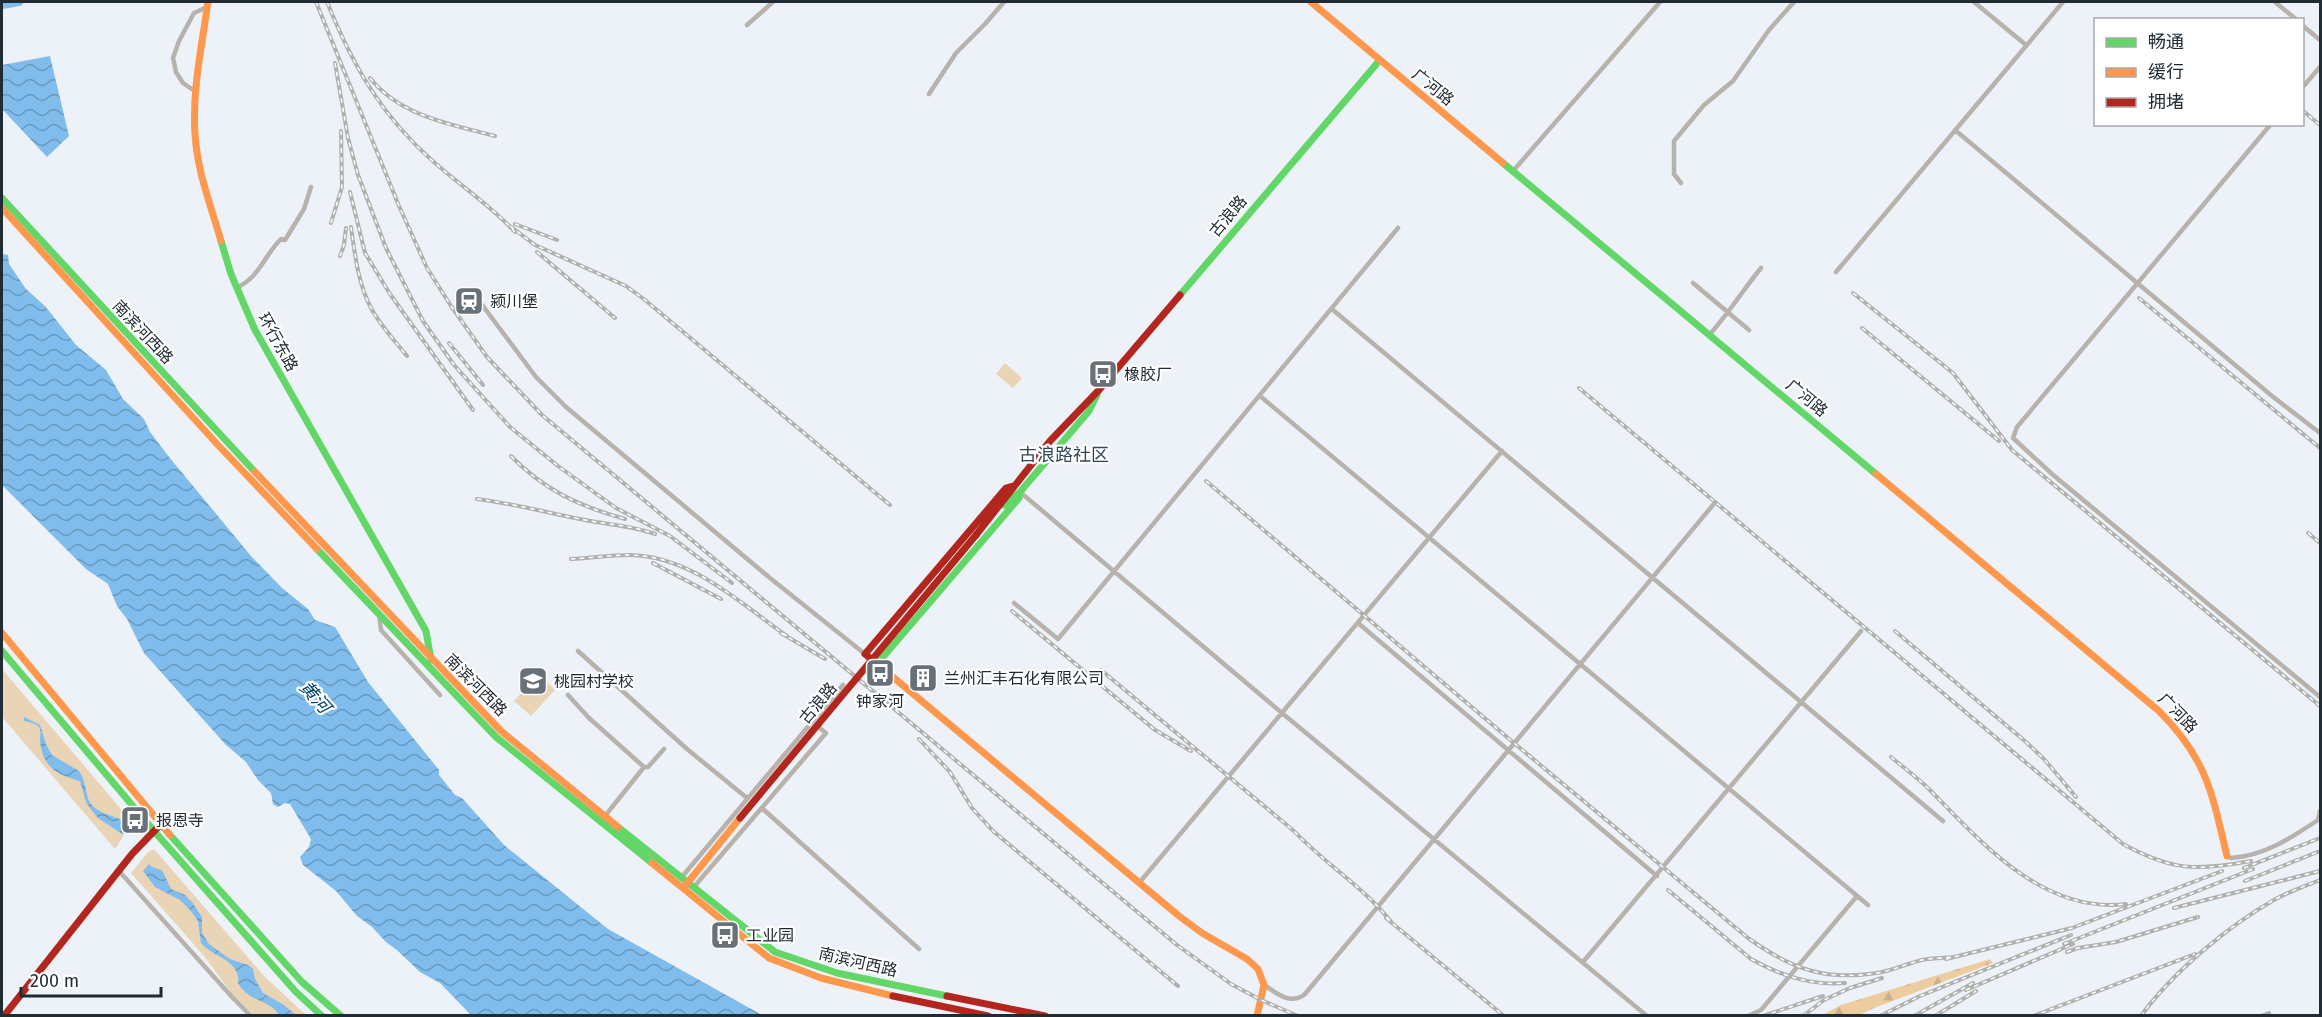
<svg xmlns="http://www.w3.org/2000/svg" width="2322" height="1017" font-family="'Fira Sans','Noto Sans SC',sans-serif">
<defs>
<pattern id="forest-firs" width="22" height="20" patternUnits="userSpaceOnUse" patternTransform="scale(1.5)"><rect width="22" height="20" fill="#edcda0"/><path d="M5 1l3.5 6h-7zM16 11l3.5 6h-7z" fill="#cbb08a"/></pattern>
<pattern id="water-waves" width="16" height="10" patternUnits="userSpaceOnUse" patternTransform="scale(1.5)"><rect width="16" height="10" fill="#80bdec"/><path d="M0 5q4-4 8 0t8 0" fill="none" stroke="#689ac0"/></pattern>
</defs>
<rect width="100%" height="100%" fill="#ecf2f7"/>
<!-- forest -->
<path fill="url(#forest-firs)" d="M1990 959 1993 963 1874 1008 1859 1015H1822L1841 1005Z"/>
<!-- park -->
<path fill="#ead4b6" d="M1005 363 1022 378 1013 388 996 374Z
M2 669 132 822 115 849 2 717Z
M539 674 555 690 531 716 514 701Z
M154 849 264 976 306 1015H254L232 994 204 956 131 873 148 852Z"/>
<!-- water -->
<path fill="url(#water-waves)" d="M50 56 69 136 47 157 2 109V65Z
M2 254 8 255 9 264 26 289 45 306 76 345 106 370 123 399 144 419 150 432 169 457 251 556 282 588 308 609 315 620 335 627 368 682 439 770V775L455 795 462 798 504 845 608 929 762 1015H471L440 983 420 972 398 951 386 942 372 927 357 916 336 891 303 865 300 857 309 847 311 839 290 804 285 803 278 807 273 804 271 793 258 780 246 762 225 744 144 653 127 619 117 606 108 584 86 569 2 485Z
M24 717 40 725 46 744 52 755 79 771C85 779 85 789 88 798 92 814 116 815 128 823L127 829 122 834 98 818 92 811 86 802 80 781C57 775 42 767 40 740 40 735 42 731 38 726 34 723 29 722 24 721Z
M149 864 152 867 162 870 171 889 185 895 192 902 202 917V933L209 944 230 959 248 965 253 969 255 979 263 993 284 1005 296 1015H279C272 1001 247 1001 238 983 242 961 211 956 201 943L198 921 190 910 180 900 155 887 143 871Z"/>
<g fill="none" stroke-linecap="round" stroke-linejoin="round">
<!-- river -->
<path stroke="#80bdec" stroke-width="8" d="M2 5 19 2"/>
<!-- street -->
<path stroke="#b7b2ab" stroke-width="4.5" d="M1974 2 2026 45
M2275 2 2297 20
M747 25 773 2
M2302 25 2320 40
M2302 88 2320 67
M196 92 183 83 176 72 173 58 179 41 194 13 207 7
M929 94 956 53 985 24 1004 2
M2271 124 2017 427 2013 438 2052 474 2320 697
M1955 130 2272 396 2320 433
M1513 171 1660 2
M1681 183 1674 174V141L1704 105 1733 81 1769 30 1794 2
M1836 272 2063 2
M1693 283 1749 330
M236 288C260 277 263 257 281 239L285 240 304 209 311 187
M471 290 536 377 566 407 770 578 865 654
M1333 310 1943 821
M1710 334C1728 314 1743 290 1761 268
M1260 396 1868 905
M1020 492 1282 713 1647 1016
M1014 603 1058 639 1398 228
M379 615 381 630 440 695
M1358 623 1657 876
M578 651 687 749 747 798
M568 695 589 718 644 767 605 816
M644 767H648L664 749
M763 809 919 949
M2227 856 2231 858C2264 856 2291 838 2318 820L2320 811
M119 871 232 997 251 1016
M681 878 843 685
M1139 883 1502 451
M693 888 826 733 816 725
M1583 962 1861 631
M1264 985C1277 993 1290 1006 1305 994L1713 505
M1748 1016 1761 1010 1857 896"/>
<!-- fast -->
<path stroke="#63d668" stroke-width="7" d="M1503 163 1876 474
M2 198 255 472
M221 241 231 274 255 330 426 631 431 660
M1180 295 1379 61
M1004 505 1020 492 1089 411 1097 395
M317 549 496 737 652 863
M2 651 154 831 296 992 322 1016
M877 664 1019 498 1020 492
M618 827 775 952 837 973 947 996
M170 835 302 982 341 1016"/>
<!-- slow -->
<path stroke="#ff974d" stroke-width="7" d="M208 2C202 45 192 90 195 134 197 171 211 206 221 241
M1311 2 1503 163
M2 208 218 445 317 549
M255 472 501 731 618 827
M1876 474 2159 711C2207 759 2212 793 2227 856
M2 633 170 835
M875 662 1179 916 1202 933 1247 959 1258 969 1264 985 1257 1016
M652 863 769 958 821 978 893 996
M685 886 740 818"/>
<!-- jam -->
<path stroke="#b3261e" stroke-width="7" d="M976 535 1050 441 1099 390 1180 295
M875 662 865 654 1006 488 1013 486
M893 996 988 1016
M947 996 1045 1016
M4 1016 132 854 161 824"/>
<!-- rail casing -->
<g stroke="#b0b0ae" stroke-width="4">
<path id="rail" d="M316 2 399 206 427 268 451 306 487 357 542 415 1177 945 1231 984 1261 1000 1298 1016
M327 2C353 66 382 117 435 163 461 186 491 206 515 232
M335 63 348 138 358 175 386 248 423 321 454 365 510 427 558 466 616 508 670 536 732 583
M370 78C400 116 450 124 495 136
M2302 110 2320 125
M350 192 365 253 390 294 473 410
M331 223 342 187 341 131
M515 224 557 240
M510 226 535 245 626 286 645 300 890 505
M351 227C355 255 358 283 371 308 380 325 395 341 407 356
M537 252 615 318
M340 256 344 245 346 228
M1853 293 1953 373 2012 450 2320 706
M2139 298 2320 448
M1862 328 1999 441
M449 343 483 385
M1579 388 2123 844C2172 871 2197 871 2251 861
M511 456C544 490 579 506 625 519
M1206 481 1514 743 1748 938C1793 970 1827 982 1882 972 1896 969 1909 963 1922 960 1933 958 1944 958 1954 957
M477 499C517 504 556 515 596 522 616 525 636 527 655 534
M2308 533 2320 543
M571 559C590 558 611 555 630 555 691 556 740 603 787 636
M653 563 721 599
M1012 611 1155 730 1191 751
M1895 631 2026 742 2044 759 2076 797
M781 633 825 659
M1101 670 1294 831C1325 864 1364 887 1392 923
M919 739 950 772 972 808 993 831 1178 986
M1891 757C1904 768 1918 778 1930 790 1982 843 2043 914 2126 904
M2244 868 2320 838
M2245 881 2320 851
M1668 890 1751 959C1780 975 1810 986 1845 983
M2174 908 2320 871
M1386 918 1504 1016
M2064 944 2253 869
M2067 952 2078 948 2116 942 2198 917
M1946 959 2072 928 2222 871
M1966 990 2073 944
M1763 1016 1823 996
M1803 1016 1824 1000 1850 988 1882 978
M1880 1016 1920 996 2071 935
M1914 1016 1973 983
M1935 1016 1976 991
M2033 1016 2195 954
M2141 1016C2172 973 2228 926 2274 900 2288 892 2305 886 2320 880
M2261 1016 2269 1013"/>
</g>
<!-- rail -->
<use href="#rail" stroke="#fff" stroke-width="1.5" stroke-dasharray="4.5" stroke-linecap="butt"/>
<!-- jam-bridge -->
<path stroke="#b3261e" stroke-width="7" d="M740 818 976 535"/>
</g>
<!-- icons -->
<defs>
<g id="station-square" transform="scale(1.5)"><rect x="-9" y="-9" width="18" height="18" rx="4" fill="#687178" stroke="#fff"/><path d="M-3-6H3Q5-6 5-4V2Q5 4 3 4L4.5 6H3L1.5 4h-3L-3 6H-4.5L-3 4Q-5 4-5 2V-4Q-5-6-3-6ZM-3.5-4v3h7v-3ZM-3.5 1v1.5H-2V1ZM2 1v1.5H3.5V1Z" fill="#fff"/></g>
<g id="bus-square" transform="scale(1.5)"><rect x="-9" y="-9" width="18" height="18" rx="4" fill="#687178" stroke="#fff"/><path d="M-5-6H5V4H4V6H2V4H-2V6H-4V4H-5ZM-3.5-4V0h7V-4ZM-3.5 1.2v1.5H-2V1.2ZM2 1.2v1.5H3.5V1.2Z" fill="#fff"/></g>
<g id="building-square" transform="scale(1.5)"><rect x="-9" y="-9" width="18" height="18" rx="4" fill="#687178" stroke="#fff"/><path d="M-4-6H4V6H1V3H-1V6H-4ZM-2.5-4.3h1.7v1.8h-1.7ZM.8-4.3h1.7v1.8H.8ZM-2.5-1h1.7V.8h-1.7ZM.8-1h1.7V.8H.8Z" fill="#fff"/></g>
<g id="school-square" transform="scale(1.5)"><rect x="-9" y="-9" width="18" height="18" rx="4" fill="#687178" stroke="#fff"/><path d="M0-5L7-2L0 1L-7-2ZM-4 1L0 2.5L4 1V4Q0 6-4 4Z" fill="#fff"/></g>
</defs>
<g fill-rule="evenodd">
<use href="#station-square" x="469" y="301"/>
<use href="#bus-square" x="1103" y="374"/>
<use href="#bus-square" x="880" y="673"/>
<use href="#building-square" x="923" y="678"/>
<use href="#school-square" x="533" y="681"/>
<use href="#bus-square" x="135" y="820"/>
<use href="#bus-square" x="725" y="935"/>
</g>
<g text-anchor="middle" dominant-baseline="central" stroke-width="4.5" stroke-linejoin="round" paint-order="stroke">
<!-- street labels -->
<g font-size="16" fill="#212b34" stroke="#fff">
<text transform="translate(1433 87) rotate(39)">广河路</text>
<text transform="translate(1228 216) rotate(-50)">古浪路</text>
<text transform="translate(143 332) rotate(47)">南滨河西路</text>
<text transform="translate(278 342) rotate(61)">环行东路</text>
<text transform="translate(1807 398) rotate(40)">广河路</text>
<text transform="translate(476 685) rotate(45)">南滨河西路</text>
<text transform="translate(818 703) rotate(-50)">古浪路</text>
<text transform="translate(2178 713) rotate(46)">广河路</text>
<text transform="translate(858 962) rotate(13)">南滨河西路</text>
</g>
<!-- poi labels -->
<g font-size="16" fill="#212b34" stroke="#fff" text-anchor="start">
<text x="490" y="301">颍川堡</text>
<text x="1124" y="374">橡胶厂</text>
<text x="944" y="678">兰州汇丰石化有限公司</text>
<text x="554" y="681">桃园村学校</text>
<text x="880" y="701" text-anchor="middle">钟家河</text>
<text x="156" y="820">报恩寺</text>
<text x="746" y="935">工业园</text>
</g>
<!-- neighbourhood labels -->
<g font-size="18" fill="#31475a" stroke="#fff">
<text x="1064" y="455">古浪路社区</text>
</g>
<!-- water labels -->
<g font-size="18" font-style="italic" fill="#00446e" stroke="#fff">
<text transform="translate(315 697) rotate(48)">黄河</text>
</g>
</g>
<!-- border -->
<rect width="2322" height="1017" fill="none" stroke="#212b34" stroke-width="6"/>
<!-- legend -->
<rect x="2094" y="18" width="210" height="108" fill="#ffffff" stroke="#a6aaae" stroke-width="1.5"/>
<rect x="2106" y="38" width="30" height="9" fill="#63d668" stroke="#a6aaae" stroke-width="1.5"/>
<text x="2148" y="48" font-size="18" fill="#212b34">畅通</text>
<rect x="2106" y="68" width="30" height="9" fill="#ff974d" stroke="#a6aaae" stroke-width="1.5"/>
<text x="2148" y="78" font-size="18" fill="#212b34">缓行</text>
<rect x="2106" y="98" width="30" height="9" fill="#b3261e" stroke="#a6aaae" stroke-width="1.5"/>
<text x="2148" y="108" font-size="18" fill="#212b34">拥堵</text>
<!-- scale -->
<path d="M21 987v9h140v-9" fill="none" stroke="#212b34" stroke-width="3"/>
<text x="30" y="987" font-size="18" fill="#212b34" stroke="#ffffff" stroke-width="4.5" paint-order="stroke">200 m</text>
</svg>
